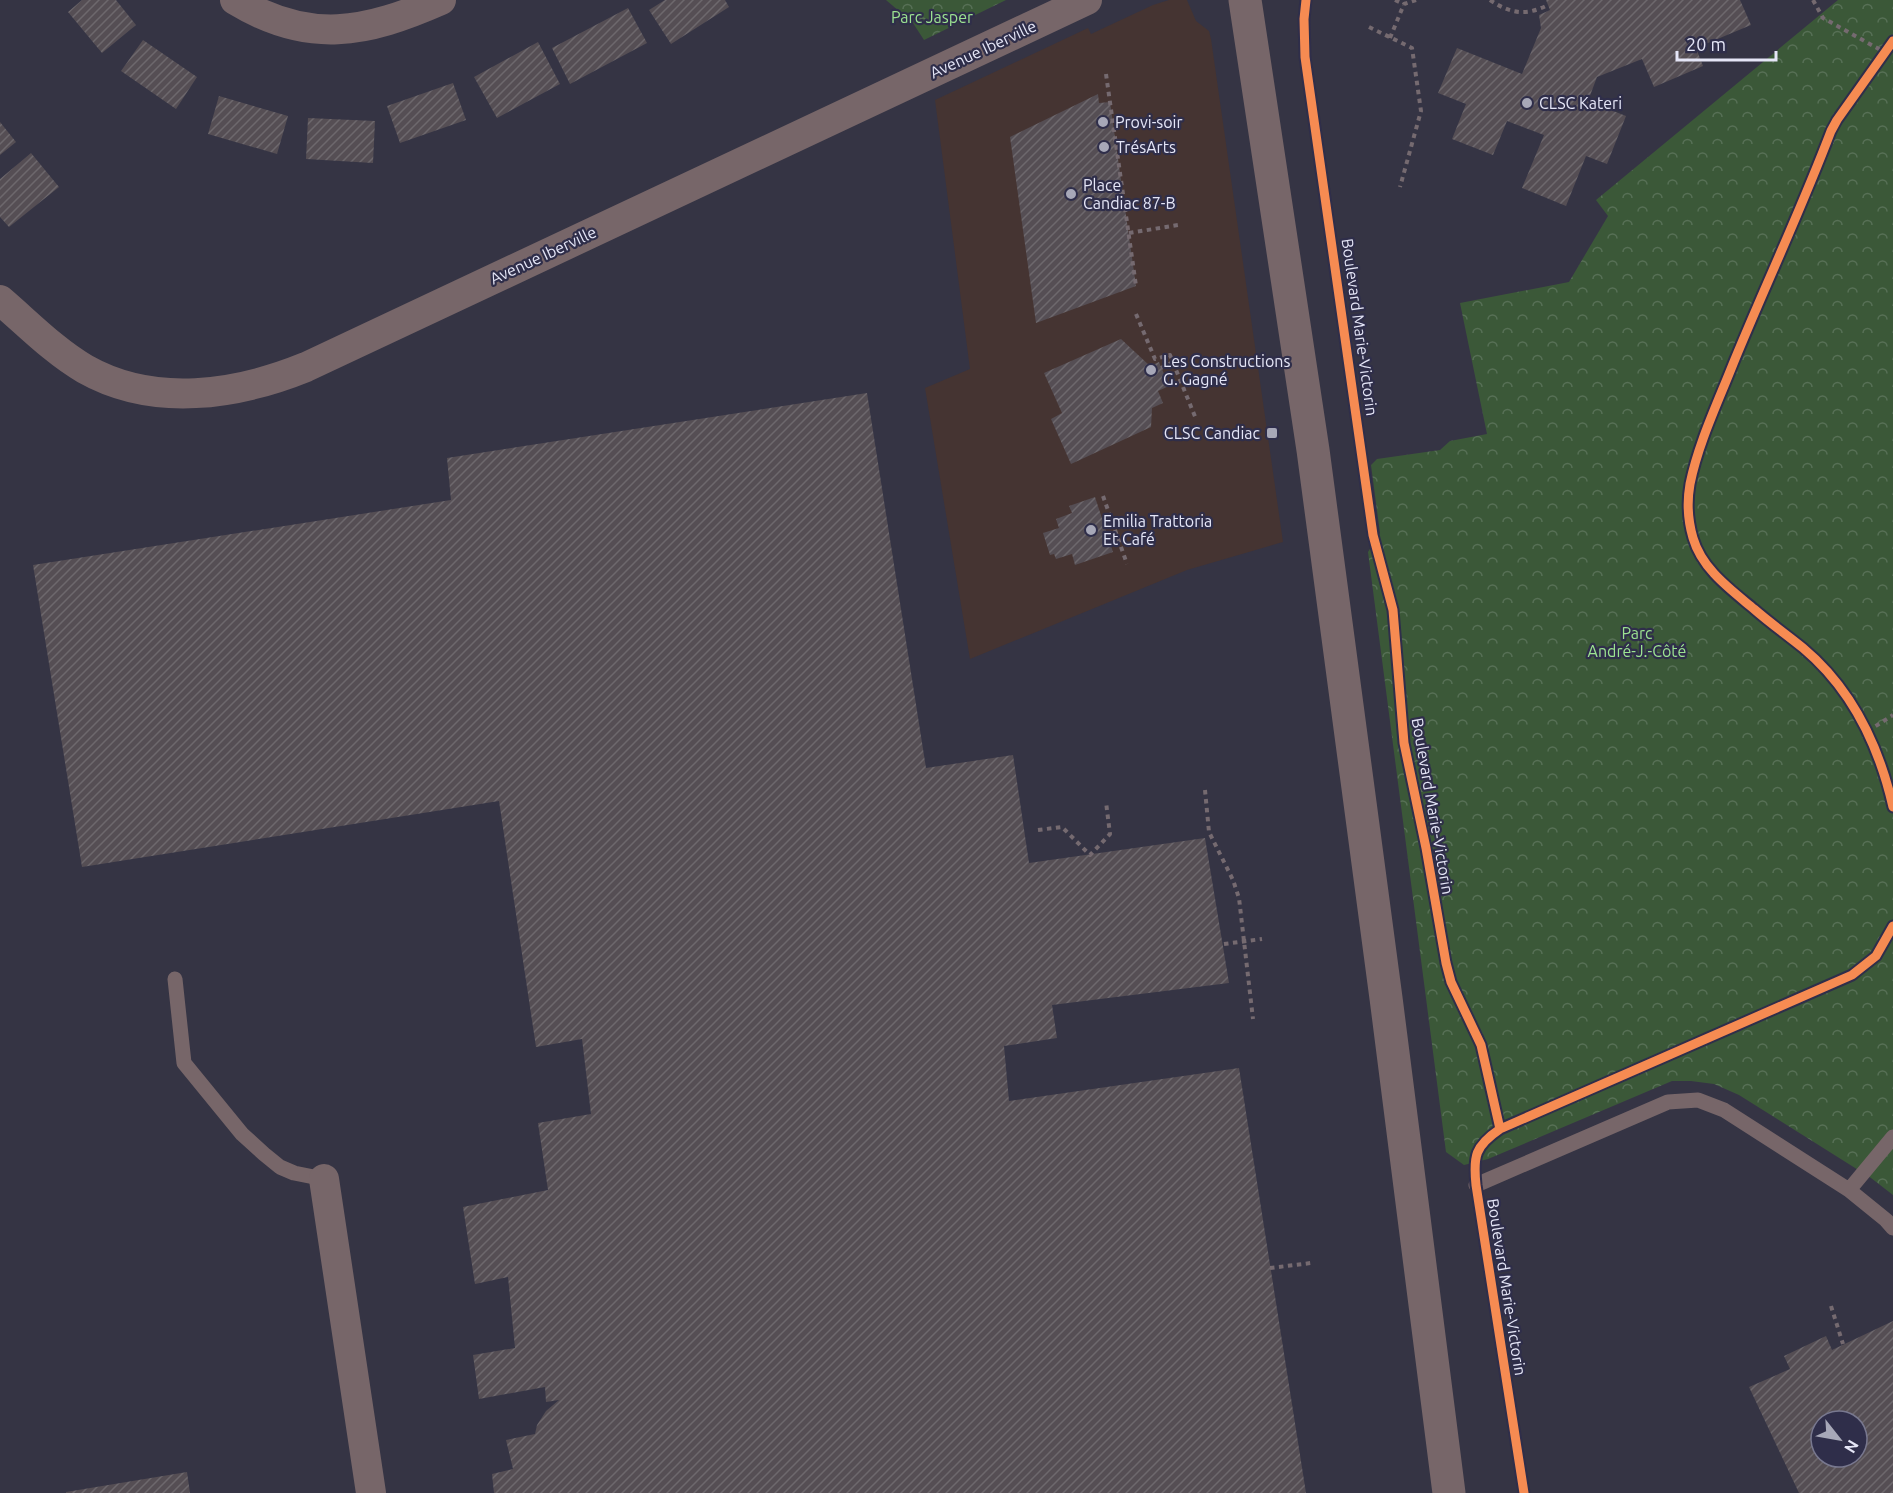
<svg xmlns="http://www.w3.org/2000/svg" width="1893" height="1493" font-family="Ubuntu,sans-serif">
<defs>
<pattern id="park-crowns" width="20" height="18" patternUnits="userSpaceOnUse" patternTransform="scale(1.5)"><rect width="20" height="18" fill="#3b5838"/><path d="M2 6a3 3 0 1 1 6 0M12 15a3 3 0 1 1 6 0" fill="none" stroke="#577056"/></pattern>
<pattern id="building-hatch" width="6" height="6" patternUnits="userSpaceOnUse" patternTransform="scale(1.5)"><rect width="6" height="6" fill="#554e54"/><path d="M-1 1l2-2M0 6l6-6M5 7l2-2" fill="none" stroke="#6d686d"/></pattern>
</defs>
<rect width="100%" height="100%" fill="#353444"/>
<!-- commercial -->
<path fill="#453432" d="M1169 0H1187L1196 21 1209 31 1211 39 1283 542 1187 570 970 659 925 388 970 369 935 100 1088 28 1091 34 1153 5Z"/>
<!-- park -->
<path fill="url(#park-crowns)" d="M886 0H1006L924 40 913 23Z
M1838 0H1893V1195L1871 1178 1739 1095 1714 1084 1691 1081H1672L1488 1159 1464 1165 1446 1152 1368 552 1380 533 1371 465 1377 459 1440 450 1450 441 1487 434 1460 303 1569 282 1608 216 1596 200Z"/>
<!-- building -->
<path fill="url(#building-hatch)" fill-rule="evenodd" d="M82 0H116L136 25 102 53 68 12Z
M665 0H725L729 7 671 44 649 10Z
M1546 0H1740L1751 25 1696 48 1703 66 1654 87 1642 59 1597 77 1588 101 1626 116 1607 164 1586 156 1566 206 1522 188 1544 135 1507 121 1493 155 1452 139 1466 104 1438 93 1457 48 1522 74 1541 28 1539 15 1550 10Z
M628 8 647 43 570 84 552 48Z
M143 40 197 77 176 109 121 71Z
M538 42 560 84 497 118 474 77Z
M453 83 466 120 400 143 387 106Z
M1098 94 1099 103 1110 102 1136 286 1036 323 1010 137Z
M219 96 288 116 277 154 208 134Z
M308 118 375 121 373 163 306 159Z
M0 122 16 142 0 155Z
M31 153 59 187 9 227 0 217V179Z
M1121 339 1150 366 1159 362 1169 386 1158 391 1163 403 1152 408 1151 427 1071 464 1051 419 1062 413 1044 373Z
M867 393 926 768 1013 755 1029 863 1205 838 1229 983 1052 1005 1057 1038 1004 1046 1009 1101 1239 1068 1306 1493H494L492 1474 513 1469 506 1440 535 1434 537 1425 546 1411 559 1400 546 1402 545 1387 479 1399 473 1355 515 1348 508 1277 475 1284 463 1207 548 1190 538 1123 591 1114 582 1039 536 1047 499 801 82 867 33 565 451 500 447 458Z
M1095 497 1113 552 1075 565 1072 554 1056 559 1054 554 1050 555 1043 533 1059 528 1056 519 1072 513 1069 506Z
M1893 1321V1493H1799L1749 1387 1790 1369 1784 1356 1826 1336 1832 1350ZM1821 1421H1857V1457H1821Z
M187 1472 190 1493H66V1492Z"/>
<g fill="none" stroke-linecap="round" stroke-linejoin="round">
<!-- path -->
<path stroke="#756a70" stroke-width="4" stroke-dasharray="4.5 4.5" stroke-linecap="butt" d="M1395 0 1404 4
M1490 0C1511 14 1526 16 1548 5
M1813 0 1823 18 1886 53
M1369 27 1412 48 1421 111 1400 187
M1390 38 1404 4 1416 0
M1106 74 1136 286V284
M1129 233 1178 225
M1136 314 1155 359 1170 355 1196 419
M1161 368 1173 362
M1103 496 1127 564
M1105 527 1112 524
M1868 731 1893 715
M1205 790 1209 832 1233 880 1239 898 1253 1019
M1038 830 1062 827 1090 855 1110 834 1106 802
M1224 944 1262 939
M1270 1268 1311 1263
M1831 1306 1843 1344"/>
<!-- service -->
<path stroke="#776669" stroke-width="15" d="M175 979 184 1063 242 1134 264 1154 280 1167 294 1173 324 1179
M1476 1185 1668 1102 1698 1100 1724 1110 1849 1190 1886 1220 1893 1228
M1849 1190 1893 1137"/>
<!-- minor -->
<path stroke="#776669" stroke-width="30" d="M235 0C309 45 366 33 441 0
M0 300C27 323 54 351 85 369 154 408 237 395 306 367L1087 0
M324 1179 371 1493"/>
<!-- tertiary -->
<path stroke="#776669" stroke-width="33" d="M1245 0 1313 450 1386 998 1449 1493"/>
<!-- cycleway casing -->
<g stroke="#2f2e4a" stroke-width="13">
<path id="cycleway" d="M1306 0 1304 19 1305 57 1373 535 1393 610 1404 743 1426 848 1446 963 1451 982 1481 1045 1500 1129
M1893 41 1837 120 1831 131C1801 210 1765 286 1733 364 1718 402 1698 444 1690 484 1687 501 1688 521 1693 538 1702 569 1730 589 1754 609 1770 623 1787 635 1803 648 1852 689 1879 746 1893 807
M1524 1493 1476 1185C1473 1156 1475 1146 1500 1129L1852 975 1876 956 1893 926"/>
</g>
<!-- cycleway -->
<use href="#cycleway" stroke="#f68b52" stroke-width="9"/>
</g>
<!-- markers -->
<g fill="#a7a8b8" stroke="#2f2e4a" stroke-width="2">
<circle cx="1527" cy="103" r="6"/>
<circle cx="1103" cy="122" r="6"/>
<circle cx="1104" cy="147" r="6"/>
<circle cx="1071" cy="194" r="6"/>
<circle cx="1151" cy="370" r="6"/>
<rect x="1266" y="427" width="12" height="12" rx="3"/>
<circle cx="1091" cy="530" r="6"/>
</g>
<g text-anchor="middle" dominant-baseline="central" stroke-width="4.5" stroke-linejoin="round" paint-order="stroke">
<!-- park labels -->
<g font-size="16" fill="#9ce391" stroke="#2f2e4a">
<text x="932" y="17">Parc Jasper</text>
<text x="1637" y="633">Parc<tspan x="1637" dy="18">André-J.-Côté</tspan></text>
</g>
<!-- street labels -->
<g font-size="16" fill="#e5e6f7" stroke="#2f2e4a">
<text transform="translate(983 49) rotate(-25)">Avenue Iberville</text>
<text transform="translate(543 255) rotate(-25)">Avenue Iberville</text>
<text transform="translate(1360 327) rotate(82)">Boulevard Marie-Victorin</text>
<text transform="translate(1433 806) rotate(80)">Boulevard Marie-Victorin</text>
<text transform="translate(1507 1287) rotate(81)">Boulevard Marie-Victorin</text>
</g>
<!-- poi labels -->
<g font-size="16" fill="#e5e6f7" stroke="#2f2e4a" text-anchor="start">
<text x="1539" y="103">CLSC Kateri</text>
<text x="1115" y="122">Provi-soir</text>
<text x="1116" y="147">TrésArts</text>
<text x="1083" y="185">Place<tspan x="1083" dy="18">Candiac 87-B</tspan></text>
<text x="1163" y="361">Les Constructions<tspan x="1163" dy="18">G. Gagné</tspan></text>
<text x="1260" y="433" text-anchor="end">CLSC Candiac</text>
<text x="1103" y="521">Emilia Trattoria<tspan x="1103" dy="18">Et Café</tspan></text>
</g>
</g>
<!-- north arrow -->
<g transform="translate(1839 1439) rotate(121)"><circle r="28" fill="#2f2e4a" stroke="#78788f" stroke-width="1.5"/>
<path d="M0-4.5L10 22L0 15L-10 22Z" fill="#a7a8b8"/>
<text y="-9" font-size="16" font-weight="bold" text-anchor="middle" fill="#e5e6f7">N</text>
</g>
<!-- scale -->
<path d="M1677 51v9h99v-9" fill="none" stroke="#e5e6f7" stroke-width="3"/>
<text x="1686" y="51" font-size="18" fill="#e5e6f7" stroke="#2f2e4a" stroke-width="4.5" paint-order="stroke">20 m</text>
</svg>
